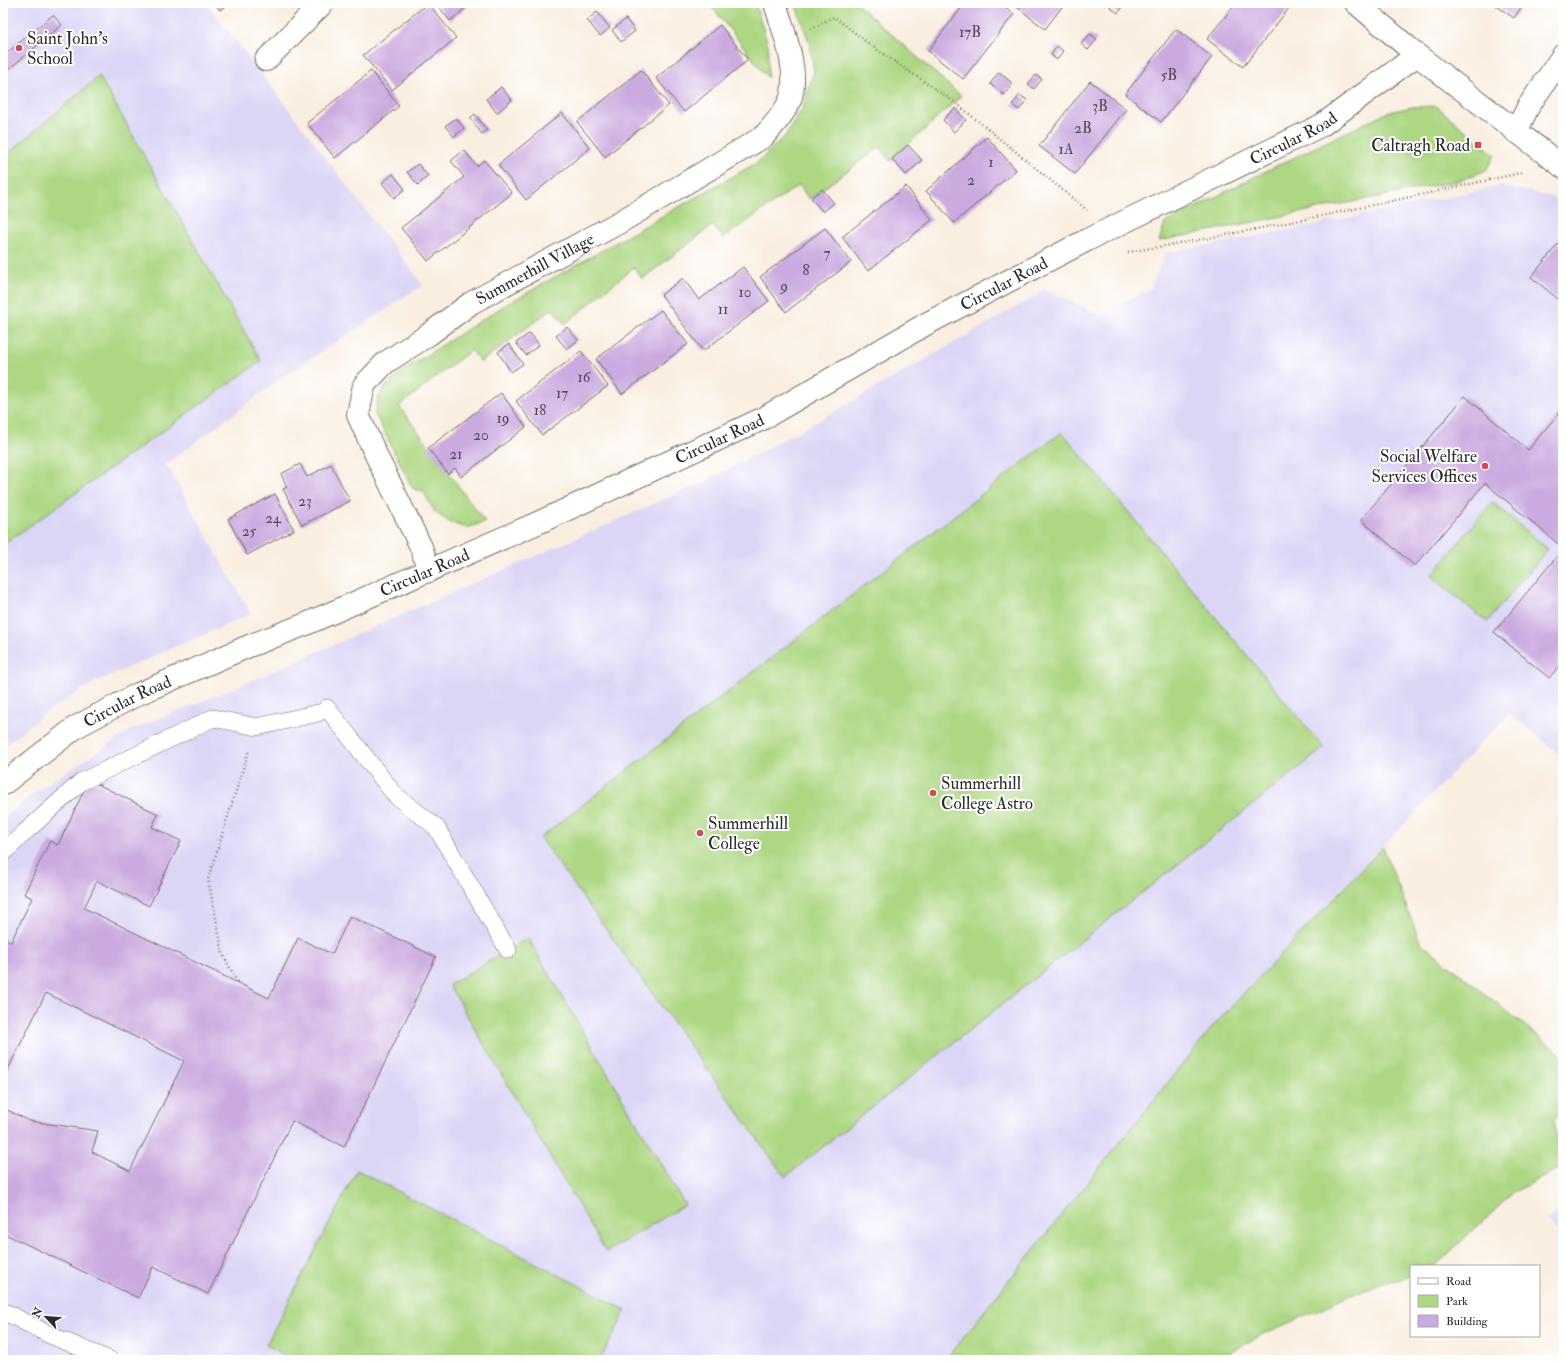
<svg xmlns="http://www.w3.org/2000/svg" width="1566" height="1363" font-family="'IM FELL Double Pica',serif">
<rect width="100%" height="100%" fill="#fff"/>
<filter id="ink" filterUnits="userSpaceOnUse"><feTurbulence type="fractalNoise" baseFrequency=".025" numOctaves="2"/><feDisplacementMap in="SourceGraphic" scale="8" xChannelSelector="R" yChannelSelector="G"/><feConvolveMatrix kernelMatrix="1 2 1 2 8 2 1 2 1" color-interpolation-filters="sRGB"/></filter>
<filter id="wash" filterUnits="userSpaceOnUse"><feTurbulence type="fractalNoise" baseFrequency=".012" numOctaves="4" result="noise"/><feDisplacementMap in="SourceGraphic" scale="16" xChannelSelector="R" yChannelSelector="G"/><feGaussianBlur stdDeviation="0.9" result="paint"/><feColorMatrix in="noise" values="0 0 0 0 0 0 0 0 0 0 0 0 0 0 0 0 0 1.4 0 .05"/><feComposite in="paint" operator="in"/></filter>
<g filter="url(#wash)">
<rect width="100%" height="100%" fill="#f9eee0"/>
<!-- built -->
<path fill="#dcd6f6" d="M3 3H206L238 43 423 285 287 374 166 464 251 614 95 682 45 713 3 747Z
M1501 186 1563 199V757L1509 713 1215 1024 945 1360H3V819L37 791 131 730 242 685 706 481 820 420 1037 295 1043 289 1101 315 1151 288 1165 253 1304 227Z
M1563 1207V1237L1548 1221Z"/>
<!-- green -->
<path fill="#add783" stroke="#6c8157" d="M709 3H755L768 45V78Z
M795 3H856L961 96 890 161 880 147 809 199 799 185 723 238 713 225 642 279 634 267 565 324 552 309 481 362 471 350 399 406 485 522 466 528 449 522 435 512 423 491 413 489 375 414 377 400 385 387 408 367 502 307 758 162 786 135 802 109 814 71 809 42Z
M99 76 261 361 3 545V158Z
M1436 106 1495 155 1486 170 1461 180 1159 241 1165 223 1272 168 1388 112 1412 107Z
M1062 432 1324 748 785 1177 540 838Z
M1492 502 1548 549 1487 622 1431 576Z
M1383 847 1420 942 1563 1056V1107L1554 1119 1561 1167 1514 1192 1435 1266H1411V1275L1365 1289 1259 1336 1217 1360H945L1215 1024Z
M528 938 685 1205 606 1252 449 985Z
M357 1170 626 1310 600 1360H295L266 1345Z"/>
<g id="blocks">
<!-- building -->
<path fill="#cbaae0" d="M214 3H228L220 10Z
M428 3 456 38 392 90 363 55Z
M436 3H472L450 21Z
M965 3H1000L1014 14 963 79 928 51Z
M1012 3H1065L1045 29Z
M1112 3H1126L1118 13 1110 7Z
M1236 3H1293L1243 67 1207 39Z
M1492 3H1524L1514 18Z
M597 12 610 28 600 36 587 20Z
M53 15 62 25 3 74V56Z
M626 19 635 31 621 42 612 30Z
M720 25 748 60 684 112 656 78Z
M1176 29 1212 57 1161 122 1125 94Z
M1090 34 1097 39 1088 50 1081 44Z
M1057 46 1063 51 1057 60 1051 55Z
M641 70 669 105 605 157 577 122Z
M371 71 399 106 335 158 307 123Z
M999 72 1013 84 1004 95 990 84Z
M1036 75 1042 79 1034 89 1028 84Z
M1090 81 1126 109 1075 174 1039 146Z
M501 87 512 100 497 113 486 99Z
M1020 95 1027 100 1019 110 1012 105Z
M955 108 966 120 954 132 943 120Z
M562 113 590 148 526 200 498 165Z
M475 114 487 130 482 134 470 118Z
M456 118 464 128 454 137 445 126Z
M987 137 1016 170 954 223 926 191Z
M908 145 922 160 906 175 892 159Z
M464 150 477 166 484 160 512 193 428 261 401 228 464 177 451 161Z
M418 164 428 176 418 185 407 172Z
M393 174 405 189 394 198 382 183Z
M906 186 932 220 868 271 842 237Z
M822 189 834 203 823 212 811 198Z
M825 228 851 262 786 312 760 277Z
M1563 238V303L1531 277Z
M743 267 769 301 703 351 661 295 683 278 699 300Z
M661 310 688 344 622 394 596 359Z
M567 327 578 340 567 349 556 336Z
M530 333 539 345 526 355 516 343Z
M509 344 523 364 511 372 498 352Z
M581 351 608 386 542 435 516 401Z
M501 393 526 427 461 477 455 468 448 474 428 448Z
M1465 396 1528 450 1563 408V548L1485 483 1415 566 1361 520Z
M300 464 307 477 331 464 350 501 302 525 283 489 287 487 281 474Z
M275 494 294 530 247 555 228 519Z
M1563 549V662L1549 678 1494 632Z
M89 780 158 814 152 827 181 841 149 906 97 881 84 908 269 998 298 938 332 954 350 916 436 957 344 1147 292 1121 208 1294 153 1267 138 1298 3 1233V1108L30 1121 98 1131 92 1152 130 1171 184 1061 46 993 3 1079V938L11 942 32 898 24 894 50 841 58 845Z"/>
</g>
</g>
<g filter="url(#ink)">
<use href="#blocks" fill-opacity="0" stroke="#736f6a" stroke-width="1"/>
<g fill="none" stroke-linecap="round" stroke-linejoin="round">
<!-- lane casing -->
<g stroke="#736f6a" stroke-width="18">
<path id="lane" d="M327 708 395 795 436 827 508 950
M3 853 24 833 81 782 213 718 257 727 318 713
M3 1311 50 1335 110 1360"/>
</g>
<!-- street casing -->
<g stroke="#736f6a" stroke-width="24">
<g id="street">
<path d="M266 60 323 3"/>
<path id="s1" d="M429 571 421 547 376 455 358 415 364 385 385 363 428 335 471 303 620 222 763 137C772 127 787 111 791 97 799 69 783 30 775 3"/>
</g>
</g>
<!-- secondary casing -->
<g stroke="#736f6a" stroke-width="24">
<g id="secondary">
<path d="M1356 3 1417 55 1563 167"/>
<path d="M1516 132 1528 107 1563 55"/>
<path id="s2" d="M3 784 76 727 138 694 249 646 306 624 542 521 762 419 926 324 1087 240 1322 125 1417 55"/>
</g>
</g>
<!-- path -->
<path stroke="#736f6a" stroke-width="2.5" stroke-dasharray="1 3" stroke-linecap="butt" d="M811 29 834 17 876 49 956 103 1087 210
M1128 252C1258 231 1387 202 1516 174L1523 172
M237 982 223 954 208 879 249 750"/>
<!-- lane -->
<use href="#lane" stroke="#fff" stroke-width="17"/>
<!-- street -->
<use href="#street" stroke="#fff" stroke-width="22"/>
<!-- secondary -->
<use href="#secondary" stroke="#fff" stroke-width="22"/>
</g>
</g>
<!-- markers -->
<g fill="#d1495b" stroke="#fff" stroke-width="1.5">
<circle cx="19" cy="48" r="4"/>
<rect x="1474" y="141" width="8" height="8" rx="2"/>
<circle cx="1485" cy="466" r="4"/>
<circle cx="933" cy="793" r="4"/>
<circle cx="700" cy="833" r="4"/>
</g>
<g text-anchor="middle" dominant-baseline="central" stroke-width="4" stroke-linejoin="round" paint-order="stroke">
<!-- number labels -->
<g font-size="15" fill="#534b58">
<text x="970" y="32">17B</text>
<text x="1169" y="75">5B</text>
<text x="1100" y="106">3B</text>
<text x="1083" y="128">2B</text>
<text x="1066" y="149">1A</text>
<text x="991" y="162">1</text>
<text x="971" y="180">2</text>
<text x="827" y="253">7</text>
<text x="806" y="270">8</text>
<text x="784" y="286">9</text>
<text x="745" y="292">10</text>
<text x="723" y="309">11</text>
<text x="584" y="377">16</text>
<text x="562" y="393">17</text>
<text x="540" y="410">18</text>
<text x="503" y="418">19</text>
<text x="481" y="435">20</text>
<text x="456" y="454">21</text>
<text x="305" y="501">23</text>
<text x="273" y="518">24</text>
<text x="249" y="531">25</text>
</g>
<!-- poi labels -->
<g font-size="17" fill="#2b2b2b" stroke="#fff" text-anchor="start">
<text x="27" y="38">Saint John's<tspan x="27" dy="20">School</tspan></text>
<text x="1470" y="145" text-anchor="end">Caltragh Road</text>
<text x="1477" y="456" text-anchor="end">Social Welfare<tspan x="1477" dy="20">Services Offices</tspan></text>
<text x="941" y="783">Summerhill<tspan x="941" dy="20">College Astro</tspan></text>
<text x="708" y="823">Summerhill<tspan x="708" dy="20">College</tspan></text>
</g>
<!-- street labels -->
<g font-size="17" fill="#2b2b2b" stroke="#fff">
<text stroke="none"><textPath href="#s2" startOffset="1446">Circular Road</textPath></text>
<text stroke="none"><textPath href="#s1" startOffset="410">Summerhill Village</textPath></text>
<text stroke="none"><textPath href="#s2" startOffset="1122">Circular Road</textPath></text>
<text stroke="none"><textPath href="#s2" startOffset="798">Circular Road</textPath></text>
<text stroke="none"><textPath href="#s2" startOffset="474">Circular Road</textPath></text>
<text stroke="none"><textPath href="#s2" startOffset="150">Circular Road</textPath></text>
</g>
</g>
<!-- margin -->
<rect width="1566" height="1363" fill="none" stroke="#fff" stroke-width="16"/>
<!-- legend -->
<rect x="1410" y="1265" width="130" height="72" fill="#ffffff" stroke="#aaaaaa"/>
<rect x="1418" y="1278" width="20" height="6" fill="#ffffff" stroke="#aaaaaa"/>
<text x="1446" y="1285" font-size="12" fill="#2b2b2b">Road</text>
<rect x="1418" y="1295" width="20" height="12" fill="#add783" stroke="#aaaaaa"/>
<text x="1446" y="1305" font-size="12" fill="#2b2b2b">Park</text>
<rect x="1418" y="1315" width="20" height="12" fill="#cbaae0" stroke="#aaaaaa"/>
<text x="1446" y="1325" font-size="12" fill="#2b2b2b">Building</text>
<!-- north arrow -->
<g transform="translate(46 1317) rotate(296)" stroke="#ffffff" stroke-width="3" paint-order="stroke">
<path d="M0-3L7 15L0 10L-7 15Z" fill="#2b2b2b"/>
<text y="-6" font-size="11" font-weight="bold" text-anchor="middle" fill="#2b2b2b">N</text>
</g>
</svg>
